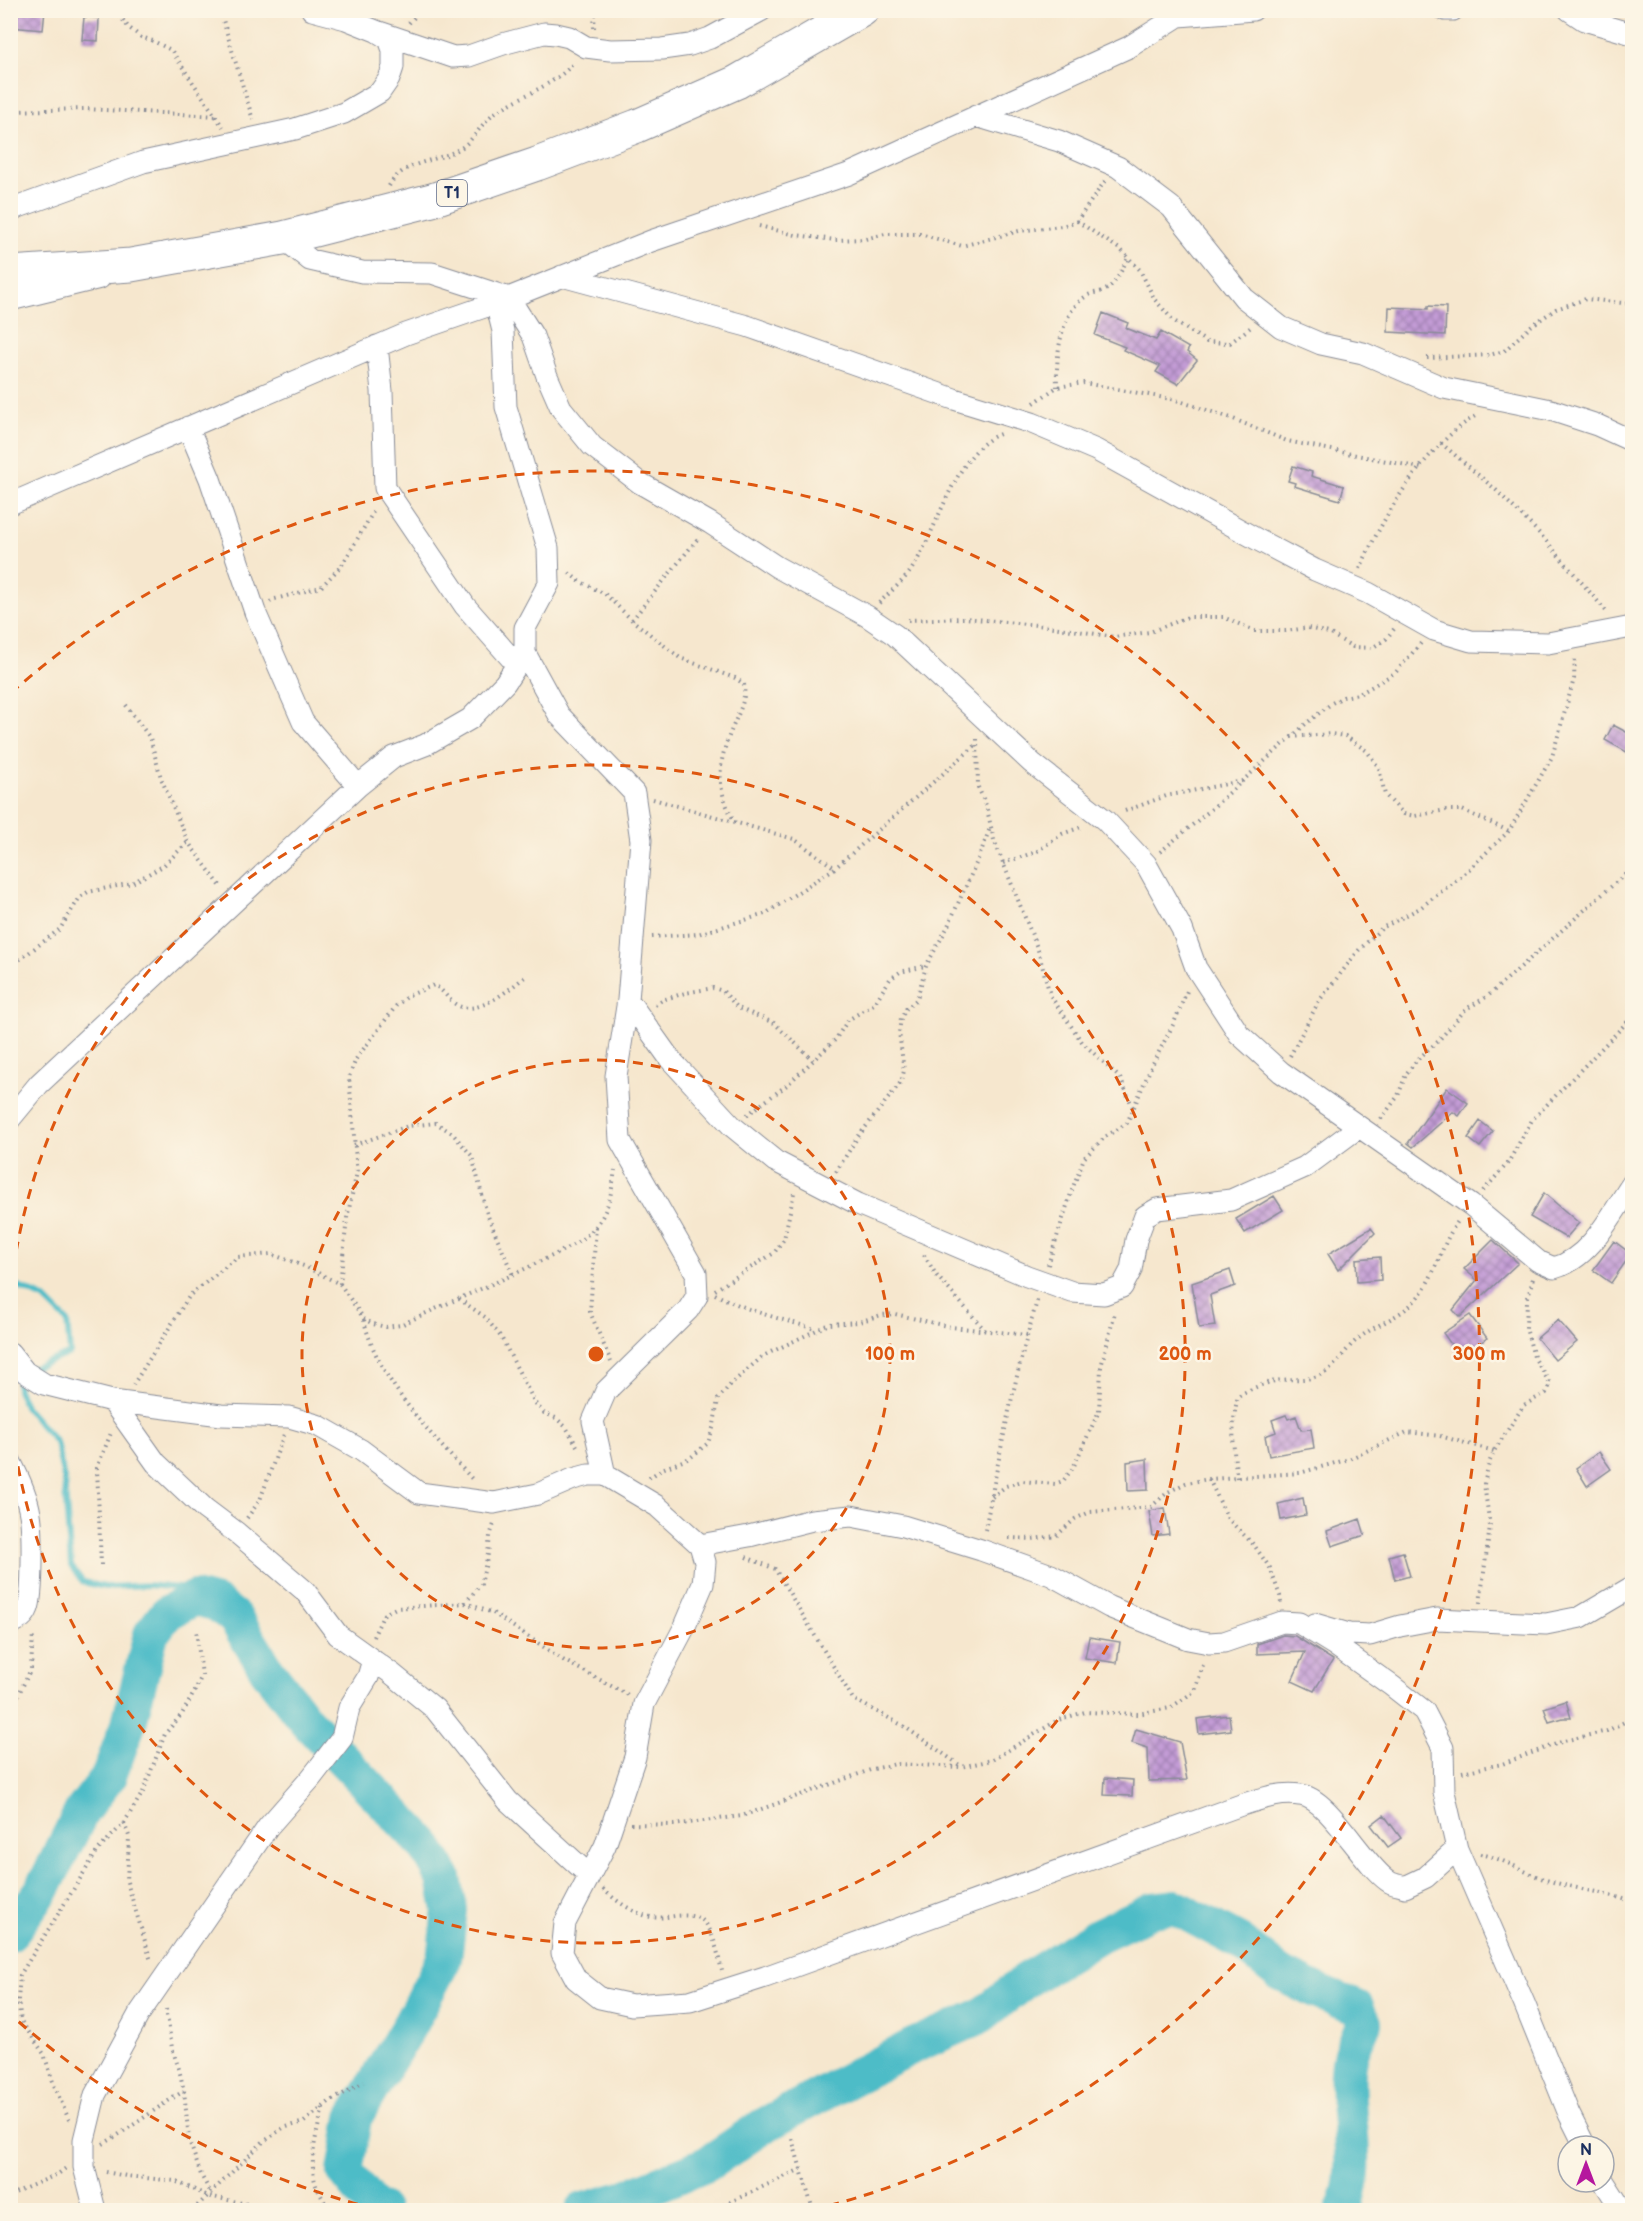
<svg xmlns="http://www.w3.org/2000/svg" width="1643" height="2221" font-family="'Balsamiq Sans',sans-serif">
<defs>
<pattern id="building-cross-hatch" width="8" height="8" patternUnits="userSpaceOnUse" patternTransform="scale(1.5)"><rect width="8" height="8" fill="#c39bd5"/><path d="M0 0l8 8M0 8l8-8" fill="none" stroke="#9e7fb0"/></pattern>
</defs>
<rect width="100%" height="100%" fill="#fcf5e5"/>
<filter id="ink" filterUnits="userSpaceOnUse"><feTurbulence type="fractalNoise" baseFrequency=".0167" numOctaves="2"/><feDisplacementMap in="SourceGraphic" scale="12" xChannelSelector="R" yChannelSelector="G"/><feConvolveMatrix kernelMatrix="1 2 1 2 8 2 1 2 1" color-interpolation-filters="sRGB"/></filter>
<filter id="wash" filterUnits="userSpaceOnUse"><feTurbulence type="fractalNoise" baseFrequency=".008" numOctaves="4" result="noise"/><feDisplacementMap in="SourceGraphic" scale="24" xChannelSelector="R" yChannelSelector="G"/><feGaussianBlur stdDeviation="1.35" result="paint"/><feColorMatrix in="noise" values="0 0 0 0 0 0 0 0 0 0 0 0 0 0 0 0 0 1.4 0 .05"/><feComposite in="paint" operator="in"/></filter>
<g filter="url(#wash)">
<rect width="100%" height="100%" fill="#f6e7ce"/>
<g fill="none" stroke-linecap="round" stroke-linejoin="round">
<!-- stream -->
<path stroke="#4ebcc7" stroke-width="6" d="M10 1283 44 1298 67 1321 70 1353 29 1370
M20 1375 18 1377V1390L26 1408 56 1442 64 1478 71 1566 83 1582 105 1587 148 1585 179 1588 195 1598"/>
<!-- river -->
<path stroke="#4ebcc7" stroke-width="36" d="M10 1934 42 1890 82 1811 109 1776 130 1719 151 1634 167 1613 195 1598 217 1604 235 1618 267 1670 306 1721 425 1845 444 1878 450 1910 444 1959 410 2024 354 2118 345 2172 373 2206 381 2210
M583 2210 622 2199 707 2164 763 2126 837 2086 913 2046 981 2016 1025 1981 1095 1937 1152 1910 1175 1907 1240 1942 1279 1973 1316 1991 1357 2008 1364 2023C1360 2034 1352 2046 1350 2058 1340 2106 1365 2166 1343 2210"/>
</g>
<g id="blocks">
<!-- building -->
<path fill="url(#building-cross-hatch)" d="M10 10H45L43 30 10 27Z
M84 17 99 18 98 41 82 40Z
M1428 306 1446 307 1445 335 1388 332 1389 307 1428 309Z
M1103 313 1128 323 1126 328 1156 340 1161 332 1189 348 1187 352 1197 360 1178 384 1156 372 1160 366 1123 350 1125 347 1095 335Z
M1293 466 1312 472 1311 476 1344 486 1340 500 1294 486 1295 483 1288 481Z
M1613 725 1632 735V755L1605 740Z
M1447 1088 1468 1103 1459 1116 1453 1112 1413 1147 1408 1143Z
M1480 1121 1493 1131 1480 1147 1468 1138Z
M1544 1193 1579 1223 1566 1238 1530 1217Z
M1274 1196 1283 1210 1245 1233 1236 1219Z
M1371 1228 1375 1233 1338 1270 1328 1254Z
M1493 1240 1518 1263 1460 1317 1453 1310 1477 1280 1464 1269Z
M1614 1241 1631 1254 1611 1283 1593 1270Z
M1380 1257 1381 1280 1357 1282 1356 1259Z
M1230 1270 1235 1286 1210 1295 1215 1326 1199 1328 1192 1283Z
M1470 1315 1487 1338 1460 1357 1443 1333Z
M1558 1320 1577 1342 1555 1360 1537 1338Z
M1286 1415 1288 1419 1296 1416 1301 1430 1311 1429 1314 1448 1269 1456 1265 1436 1276 1432 1272 1420Z
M1599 1452 1611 1469 1587 1486 1576 1468Z
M1147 1459 1148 1490 1128 1491 1127 1462Z
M1303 1498 1306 1515 1281 1520 1278 1504Z
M1165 1508 1169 1534 1153 1536 1149 1511Z
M1360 1519 1365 1535 1332 1546 1327 1531Z
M1403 1552 1410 1576 1395 1580 1389 1556Z
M1283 1635 1295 1636 1333 1660 1314 1691 1292 1681 1305 1652 1257 1654V1644Z
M1089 1637 1120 1642 1117 1663 1085 1658Z
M1566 1701 1571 1718H1563L1549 1722 1544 1708Z
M1229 1715 1231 1730 1199 1734 1197 1719Z
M1136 1729 1180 1742 1187 1780 1149 1781 1148 1748 1132 1743Z
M1105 1778 1133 1780 1132 1796 1104 1795Z
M1384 1815 1401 1838 1388 1847 1371 1825Z"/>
</g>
</g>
<g filter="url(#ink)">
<use href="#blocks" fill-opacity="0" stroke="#888b96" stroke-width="1.5"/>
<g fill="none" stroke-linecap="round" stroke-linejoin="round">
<!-- street casing -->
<g stroke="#888b96" stroke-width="23">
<path id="street" d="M1445 10H1453
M1569 10 1584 20 1632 34
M1179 16 1253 10
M379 32 453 57 469 56 506 43 544 33 556 34 569 37 586 47 610 50 662 49 690 45 710 38 762 10
M976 116 1059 141 1118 167 1171 207 1244 298 1281 327 1321 344 1363 353 1444 388 1551 410 1597 425 1632 441
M10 210 143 162 295 129 344 113 380 92 389 79 393 67V50L389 39 376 31 346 19 312 10
M283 238 310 260 362 272 432 273 509 298 533 336 547 376 561 408 592 446 640 483 710 523 777 567 867 616 895 635 1032 763 1105 820 1146 864 1182 929 1196 968 1239 1034 1281 1072 1471 1205 1538 1261 1554 1268C1591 1258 1611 1215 1632 1184
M562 276 747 326 954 399 1032 423 1096 450 1260 541 1315 570 1368 593 1434 630 1471 641 1548 643 1632 627
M10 300 100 278
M496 303 503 331 506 407 548 548 549 583 525 628V653L559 715 634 793 641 840 628 1000 616 1076 620 1140 696 1273 697 1296 688 1310 606 1391 593 1421 605 1475 657 1506 700 1545 705 1562 703 1584 685 1626 644 1704 635 1757 605 1846 565 1923 562 1953 576 1979 600 1998 632 2005 690 2001 765 1977 1241 1805C1261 1799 1279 1792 1300 1795 1328 1797 1362 1863 1388 1881 1393 1885 1400 1885 1405 1887L1426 1877 1457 1849
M377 346 382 391 385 488 465 606 517 665
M188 427 210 479 255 612 303 722 358 786
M10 504 406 334 496 303 651 241 849 174 1129 47 1188 10
M628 1000 670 1059 732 1126 775 1161 858 1204 1027 1276 1072 1292 1104 1294 1122 1287 1131 1270 1136 1240 1145 1216 1157 1209 1231 1200 1305 1167 1359 1127
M10 1119 39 1084 358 786 394 757 425 745 470 719 505 683 525 653
M10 1353 25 1372 44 1384 112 1401 221 1415 289 1417 317 1425 361 1450 419 1493 494 1503 538 1494 573 1479 588 1475H605
M112 1401 156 1463 205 1509 237 1533 305 1591 338 1635 391 1673 435 1709 508 1801 589 1875
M10 1461C19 1478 27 1495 30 1514 33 1529 33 1596 28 1608 25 1616 18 1621 10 1623
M700 1545 749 1536 812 1520 851 1516 903 1526 981 1550 1051 1575 1109 1607 1188 1639 1209 1643 1224 1642 1282 1622 1299 1623 1333 1644 1392 1686 1424 1711 1443 1748 1444 1792 1457 1849 1524 2003 1569 2114 1585 2146
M1315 1624 1349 1634 1370 1635 1400 1626 1437 1619 1546 1624 1581 1617 1632 1587
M1604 2182 1622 2210
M95 2210 84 2167V2140L95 2095 139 2014 268 1827 311 1778 342 1738 349 1708 368 1677 373 1660"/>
</g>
<!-- highway casing -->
<g stroke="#888b96" stroke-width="35">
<path id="highway" d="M10 273 131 265 283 238 432 200 537 164 637 126 737 82 862 10"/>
</g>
<!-- path -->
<path stroke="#888b96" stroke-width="4" stroke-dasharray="1.5 4.5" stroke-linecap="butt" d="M116 10 128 27 141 37 153 41 171 50 223 127
M220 10 253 120
M409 23 421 10
M594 28 595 10
M10 111 86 109 217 116
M389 186C404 158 443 163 465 145 477 135 483 121 496 112 522 95 553 86 574 63
M1077 221 1121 250 1140 270 1155 300 1174 321 1207 342 1230 343 1251 327
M759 226 796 235 835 240 865 239 885 234H920L962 246 1019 231 1062 226 1077 221 1105 181
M1427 358 1490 355 1504 351 1531 326 1556 309 1586 299 1632 304
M1057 387C1056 359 1059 314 1085 297 1091 292 1101 293 1107 289 1117 282 1123 267 1128 258
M1034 403 1057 387 1084 383 1176 400 1231 418 1287 441 1421 468
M1441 443 1496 490 1541 535 1606 611
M1360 569C1384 514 1425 446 1477 415
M569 573 579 581 605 594 632 620 680 658 735 678 744 684C746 699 740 710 734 724 718 760 714 787 735 822
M270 602 275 599 321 587 342 565 375 509
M879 603C889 593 900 584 909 573 937 535 954 451 1000 434
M632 620 699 537
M908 620 965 618 1047 626 1114 637 1150 632 1188 617H1223L1255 631H1286L1308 628 1329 633 1353 647 1372 648 1386 639 1394 629
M126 705 150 738 161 778 188 842 222 888
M1291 737 1331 734 1345 736 1367 751 1379 768 1385 795 1404 814 1415 816 1446 810H1462L1509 831
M977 739 978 787 986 805 994 840 1038 950 1050 995 1082 1042 1120 1078 1134 1110
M653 799 794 839 835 868
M1125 811 1166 796 1242 781
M1160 852 1208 812 1308 722 1332 703 1343 697 1359 694 1395 673 1421 643
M1003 863 1036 852 1062 834 1084 826
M652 937 698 934 765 914 835 868 977 744
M10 967 60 929 80 897 88 892 132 883 163 866 188 842
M655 1005 662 1000 685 993 713 988 723 991 738 1008 774 1023 813 1060
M1290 1056 1319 1001 1359 950 1382 928 1420 908 1463 875 1509 831 1552 757 1574 679 1575 656
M747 1115 787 1085 835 1040 848 1020 874 1004 890 979 900 972 925 966
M1381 1119 1398 1096 1406 1074 1417 1060 1438 1041 1466 1009 1488 996 1632 868
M354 1145 408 1126 436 1123 452 1133 472 1156 487 1214 513 1275
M836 1172 857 1138 901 1082 904 1071 899 1032 901 1018 906 1009 917 999 926 966 947 928 979 857 990 828
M1483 1191 1508 1163 1532 1120 1632 1017
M596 1227 590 1312 611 1362
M924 1255 937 1276 985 1330
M1048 1265 1073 1187 1084 1158 1105 1137 1127 1123 1152 1065 1174 1023 1187 991
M340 1284 347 1218 357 1172 349 1077 356 1059 396 1006 408 996 434 985C444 990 448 1001 459 1006 480 1015 509 989 525 977
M715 1290 774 1253 784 1239 794 1193
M715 1294C747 1311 781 1319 815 1329
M459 1299 485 1317 501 1337 535 1403 544 1413 556 1418 566 1427 577 1446
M364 1320C377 1380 432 1435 473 1480
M133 1385 190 1295 238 1257 271 1254 304 1266 340 1284 364 1319 373 1324 386 1327 401 1325C446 1303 493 1285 539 1262 558 1253 582 1243 596 1226 609 1210 612 1190 615 1170
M649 1478 662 1469 690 1458 708 1443 714 1425 718 1399 732 1383 763 1356 829 1324 859 1322 881 1315 895 1314 951 1327 1027 1335
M1237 1478C1233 1449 1231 1424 1238 1396 1250 1389 1266 1382 1281 1380 1299 1378 1308 1382 1326 1372 1336 1366 1347 1347 1358 1339 1377 1323 1401 1318 1418 1297 1437 1274 1441 1243 1459 1220
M1209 1479 1228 1519 1254 1545 1270 1568 1280 1596 1281 1603
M992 1497 1006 1486 1022 1481 1055 1484 1063 1481 1073 1468 1099 1411 1101 1367 1115 1312
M247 1518 260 1500 284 1434
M985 1530C1000 1452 1015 1374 1038 1298
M1009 1538 1032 1539 1056 1536 1075 1519 1090 1512 1151 1507 1168 1492 1186 1483 1209 1479 1300 1473 1349 1459 1407 1432 1440 1436 1494 1451
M746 1557 775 1569 853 1699 902 1725 961 1766
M101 1565 97 1468 111 1433
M465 1603 481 1584 488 1554 490 1536 495 1521
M1480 1603 1490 1526 1484 1484 1489 1463 1494 1451 1524 1405 1546 1393 1549 1387V1382L1534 1357 1526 1328 1527 1301 1533 1278
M373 1637 384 1614 396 1608 465 1603 493 1613 563 1660 628 1695
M10 1712 31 1669 33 1633
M1462 1772 1502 1764 1564 1741 1607 1731 1632 1718
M124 1823 129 1836 127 1882 151 1961
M631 1824 673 1825 742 1816 873 1769 896 1764 961 1767 992 1760 1058 1720 1085 1712 1138 1714 1170 1708 1195 1691 1204 1662
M1480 1854C1503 1858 1519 1870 1541 1878 1571 1889 1603 1891 1632 1902
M603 1889C616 1901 633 1913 651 1917 666 1920 687 1910 702 1920 713 1927 719 1959 722 1971
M166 2009 172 2048 179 2069 184 2091 189 2140 201 2175 211 2193
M323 2108C317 2131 308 2161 316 2185 319 2193 325 2202 329 2210
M69 2120 54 2085 44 2054 21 2021 18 2000 20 1975 98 1850 124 1823 143 1792 165 1734 182 1714 195 1691 202 1675 196 1629
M792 2139 813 2210
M103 2144C131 2128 156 2108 184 2091
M106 2172 126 2176 175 2181 208 2196 277 2210
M10 2195 58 2174 66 2168
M193 2210 262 2143 283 2128 304 2122 329 2102 364 2082
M713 2210 801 2169"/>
<!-- street -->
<use href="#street" stroke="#fff" stroke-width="21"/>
<!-- highway -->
<use href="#highway" stroke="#fff" stroke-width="33"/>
</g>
</g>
<!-- distance rings -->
<g fill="none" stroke="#de5710" stroke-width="3" stroke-dasharray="10 8">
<circle cx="596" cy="1354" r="294"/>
<path d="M11 1287A589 589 0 1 1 11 1421"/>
<path d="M375 2209A883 883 0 0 1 11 2015M11 693A883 883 0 1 1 817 2209"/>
</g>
<g text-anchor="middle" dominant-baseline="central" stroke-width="5" stroke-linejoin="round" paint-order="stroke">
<!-- shield labels -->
<rect fill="#fcf5e5" stroke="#5e6a86" stroke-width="1.5" x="437" y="180" width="30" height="26" rx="4.5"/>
<g font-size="16" font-weight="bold" fill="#1b2f5e">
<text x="452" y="193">T1</text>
</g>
</g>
<circle cx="596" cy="1354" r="9" fill="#de5710" stroke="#fcf5e5" stroke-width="3"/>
<g font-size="18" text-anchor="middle" font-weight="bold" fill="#de5710" stroke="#fcf5e5" stroke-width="5" stroke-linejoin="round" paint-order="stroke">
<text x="890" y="1360">100 m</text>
<text x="1185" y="1360">200 m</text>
<text x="1479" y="1360">300 m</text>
</g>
<!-- margin -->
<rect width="1643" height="2221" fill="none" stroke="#fcf5e5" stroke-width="36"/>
<!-- north arrow -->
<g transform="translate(1586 2164)"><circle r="28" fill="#fcf5e5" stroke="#a2a6af" stroke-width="1.5"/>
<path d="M0-4.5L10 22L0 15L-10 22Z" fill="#b5179e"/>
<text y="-9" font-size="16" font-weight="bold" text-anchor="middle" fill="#1b2f5e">N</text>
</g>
</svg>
